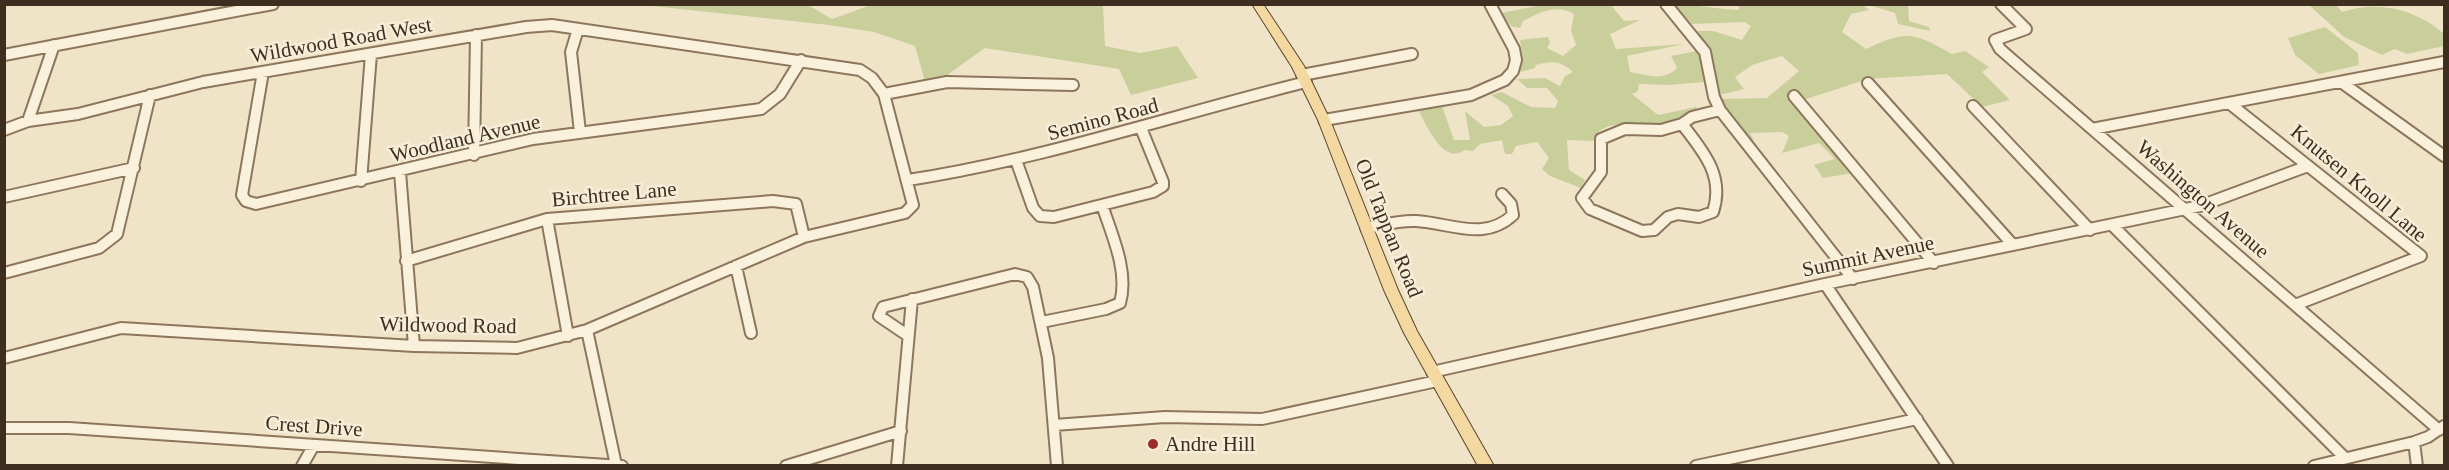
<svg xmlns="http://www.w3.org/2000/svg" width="2449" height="470" font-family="Georgia,serif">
<rect width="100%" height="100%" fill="#f0e4c8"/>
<!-- green -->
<path fill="#c9cf9b" d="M1739 4 1863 5 1869 10 1851 14 1842 32 1866 49C1907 30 1913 32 1952 54L1965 51 1989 67 1982 72 2010 100 1982 107 1947 74 1868 79 1797 102 1853 173 1823 178 1814 165 1835 159 1819 143 1782 153 1789 136 1782 132 1750 133 1758 150H1755L1718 99 1767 98 1799 71 1782 56 1752 65 1735 77 1744 89 1719 95 1707 47 1696 31H1713L1742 40 1751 26 1745 22 1692 24 1674 6C1700 4 1714 9 1739 10Z
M643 5H808L832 19 871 5H1103L1105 46 1140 53 1177 46 1198 78 1131 95 1119 69 985 48 936 83 926 85 915 46 874 32 829 25Z
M1541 5H1611L1624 21 1640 20 1610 34 1616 49 1684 44 1627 56 1630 72C1648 75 1663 82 1677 68L1671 56 1697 51 1702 59 1705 82 1667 85 1639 84 1638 91 1632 94 1658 115 1696 107 1700 111C1687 118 1676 123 1661 126 1641 130 1603 114 1593 141L1567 140 1569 170 1585 180 1581 188 1550 176 1542 169 1549 158 1537 142 1516 146 1512 154H1505L1502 140 1480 144 1473 151 1465 150C1442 166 1426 123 1417 108L1441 103 1454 140H1470L1465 111 1484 127 1501 125 1513 116 1508 106 1491 95 1502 92 1531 107 1555 108 1558 101 1547 88H1527L1517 79 1545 78 1560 86 1565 76 1573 72C1560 60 1552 61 1536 65L1535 68 1520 72 1523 59 1520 40 1548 37 1550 42 1547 48 1563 56 1576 45 1571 31 1574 14C1555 4 1541 12 1523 21L1520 28 1511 26 1502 13Z
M1869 5H1908L1909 21 1929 27 1930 31 1898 24 1895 13Z
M2309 5H2336L2342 12C2378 0 2416 9 2444 34V46L2407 54 2395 49 2382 55 2344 37Z
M2325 27 2358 53 2359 65 2319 74 2295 55 2288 38Z"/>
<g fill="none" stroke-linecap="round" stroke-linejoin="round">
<!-- minor casing -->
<g stroke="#8d765c" stroke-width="14">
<path id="minor" d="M1666 4 1705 52 1714 97 1720 110 1853 279
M2001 4 2026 29 1995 40 2000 49 2439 430
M578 29 571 52 580 132
M4 55 273 4
M263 72 242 195 246 201 256 204 533 139 761 109 780 94 801 60
M1302 75 1412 54
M2341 82 2444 156
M1868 83 2013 245
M884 94 947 82 1073 85
M1794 96 1934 263
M2229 103 2421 256 2295 305
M1973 106 2090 230
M1324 120 1471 95 1505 80 1513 71 1516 60 1514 49 1490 4
M28 121 54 45
M1682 124C1703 151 1725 176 1713 212L1699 217 1678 214 1668 217 1654 230 1642 231 1590 209 1582 198 1601 172V139L1625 129 1661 130Z
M1682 124 1692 117 1720 110
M2092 129 2444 62
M4 130 28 121 78 114 203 82 526 27 552 25 860 70 872 78 884 94 913 205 905 213 804 237 587 330 517 348 414 346 121 328 4 358
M474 155 476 35
M1016 160 1033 208 1040 216 1054 217 1153 192 1163 186V182L1141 128
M400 172 414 346
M908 180C1044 159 1173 115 1306 82
M361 181 371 54
M4 197 134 168
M547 219 568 336
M2112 225 2345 458
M1366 228C1383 225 1399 220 1416 221 1451 223 1484 242 1513 215L1511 204 1502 194
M406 261 547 219 773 201 796 204 804 237
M736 266 751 333
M4 273 99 248 117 234 150 95
M1825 284 1948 466
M1042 322 1106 309 1120 303C1129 272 1112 235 1102 205
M587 330 616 465
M907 335 879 316 883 307 1015 274 1027 277 1033 287 1048 358 1057 466
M1432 372 1825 284 2200 206 2308 166
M1054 425 1165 417 1262 419 1437 381
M4 428H69L622 466
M2414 442 2417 466
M302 466 314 445
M786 466 901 431
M897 466 912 299
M1696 466 1917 419
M2314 466 2414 442 2428 437 2444 426"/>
</g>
<!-- major casing -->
<g stroke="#5b4430" stroke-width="2">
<path id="major" d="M1252 4H1263L1304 66 1330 120 1398 290 1417 331 1494 466H1478L1404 333 1384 290 1318 120 1292 67Z"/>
</g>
<!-- minor -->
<use href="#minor" stroke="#faf1dc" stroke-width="10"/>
<!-- major -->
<use href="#major" fill="#f3d9a0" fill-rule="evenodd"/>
</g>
<!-- markers -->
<circle fill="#9e2a2b" stroke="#f7eed8" stroke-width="2" cx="1153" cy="444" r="6"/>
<g text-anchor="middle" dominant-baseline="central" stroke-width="5" stroke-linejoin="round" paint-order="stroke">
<!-- street labels -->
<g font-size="21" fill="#3d2e20" stroke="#f7eed8">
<text transform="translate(341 40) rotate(-10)">Wildwood Road West</text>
<text transform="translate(1103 119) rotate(-15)">Semino Road</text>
<text transform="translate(465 138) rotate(-13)">Woodland Avenue</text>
<text transform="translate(2359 183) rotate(40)">Knutsen Knoll Lane</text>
<text transform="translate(614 194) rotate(-5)">Birchtree Lane</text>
<text transform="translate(2203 199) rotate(41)">Washington Avenue</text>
<text transform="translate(1389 228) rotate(68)">Old Tappan Road</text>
<text transform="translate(1868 256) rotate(-12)">Summit Avenue</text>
<text transform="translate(448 325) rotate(1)">Wildwood Road</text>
<text transform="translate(314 426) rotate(4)">Crest Drive</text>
</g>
<!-- poi labels -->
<g font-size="21" fill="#3d2e20" stroke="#f7eed8" text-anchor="start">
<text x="1165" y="444">Andre Hill</text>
</g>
</g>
<!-- border -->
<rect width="2449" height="470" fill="none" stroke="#3d2e20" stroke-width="12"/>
</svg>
